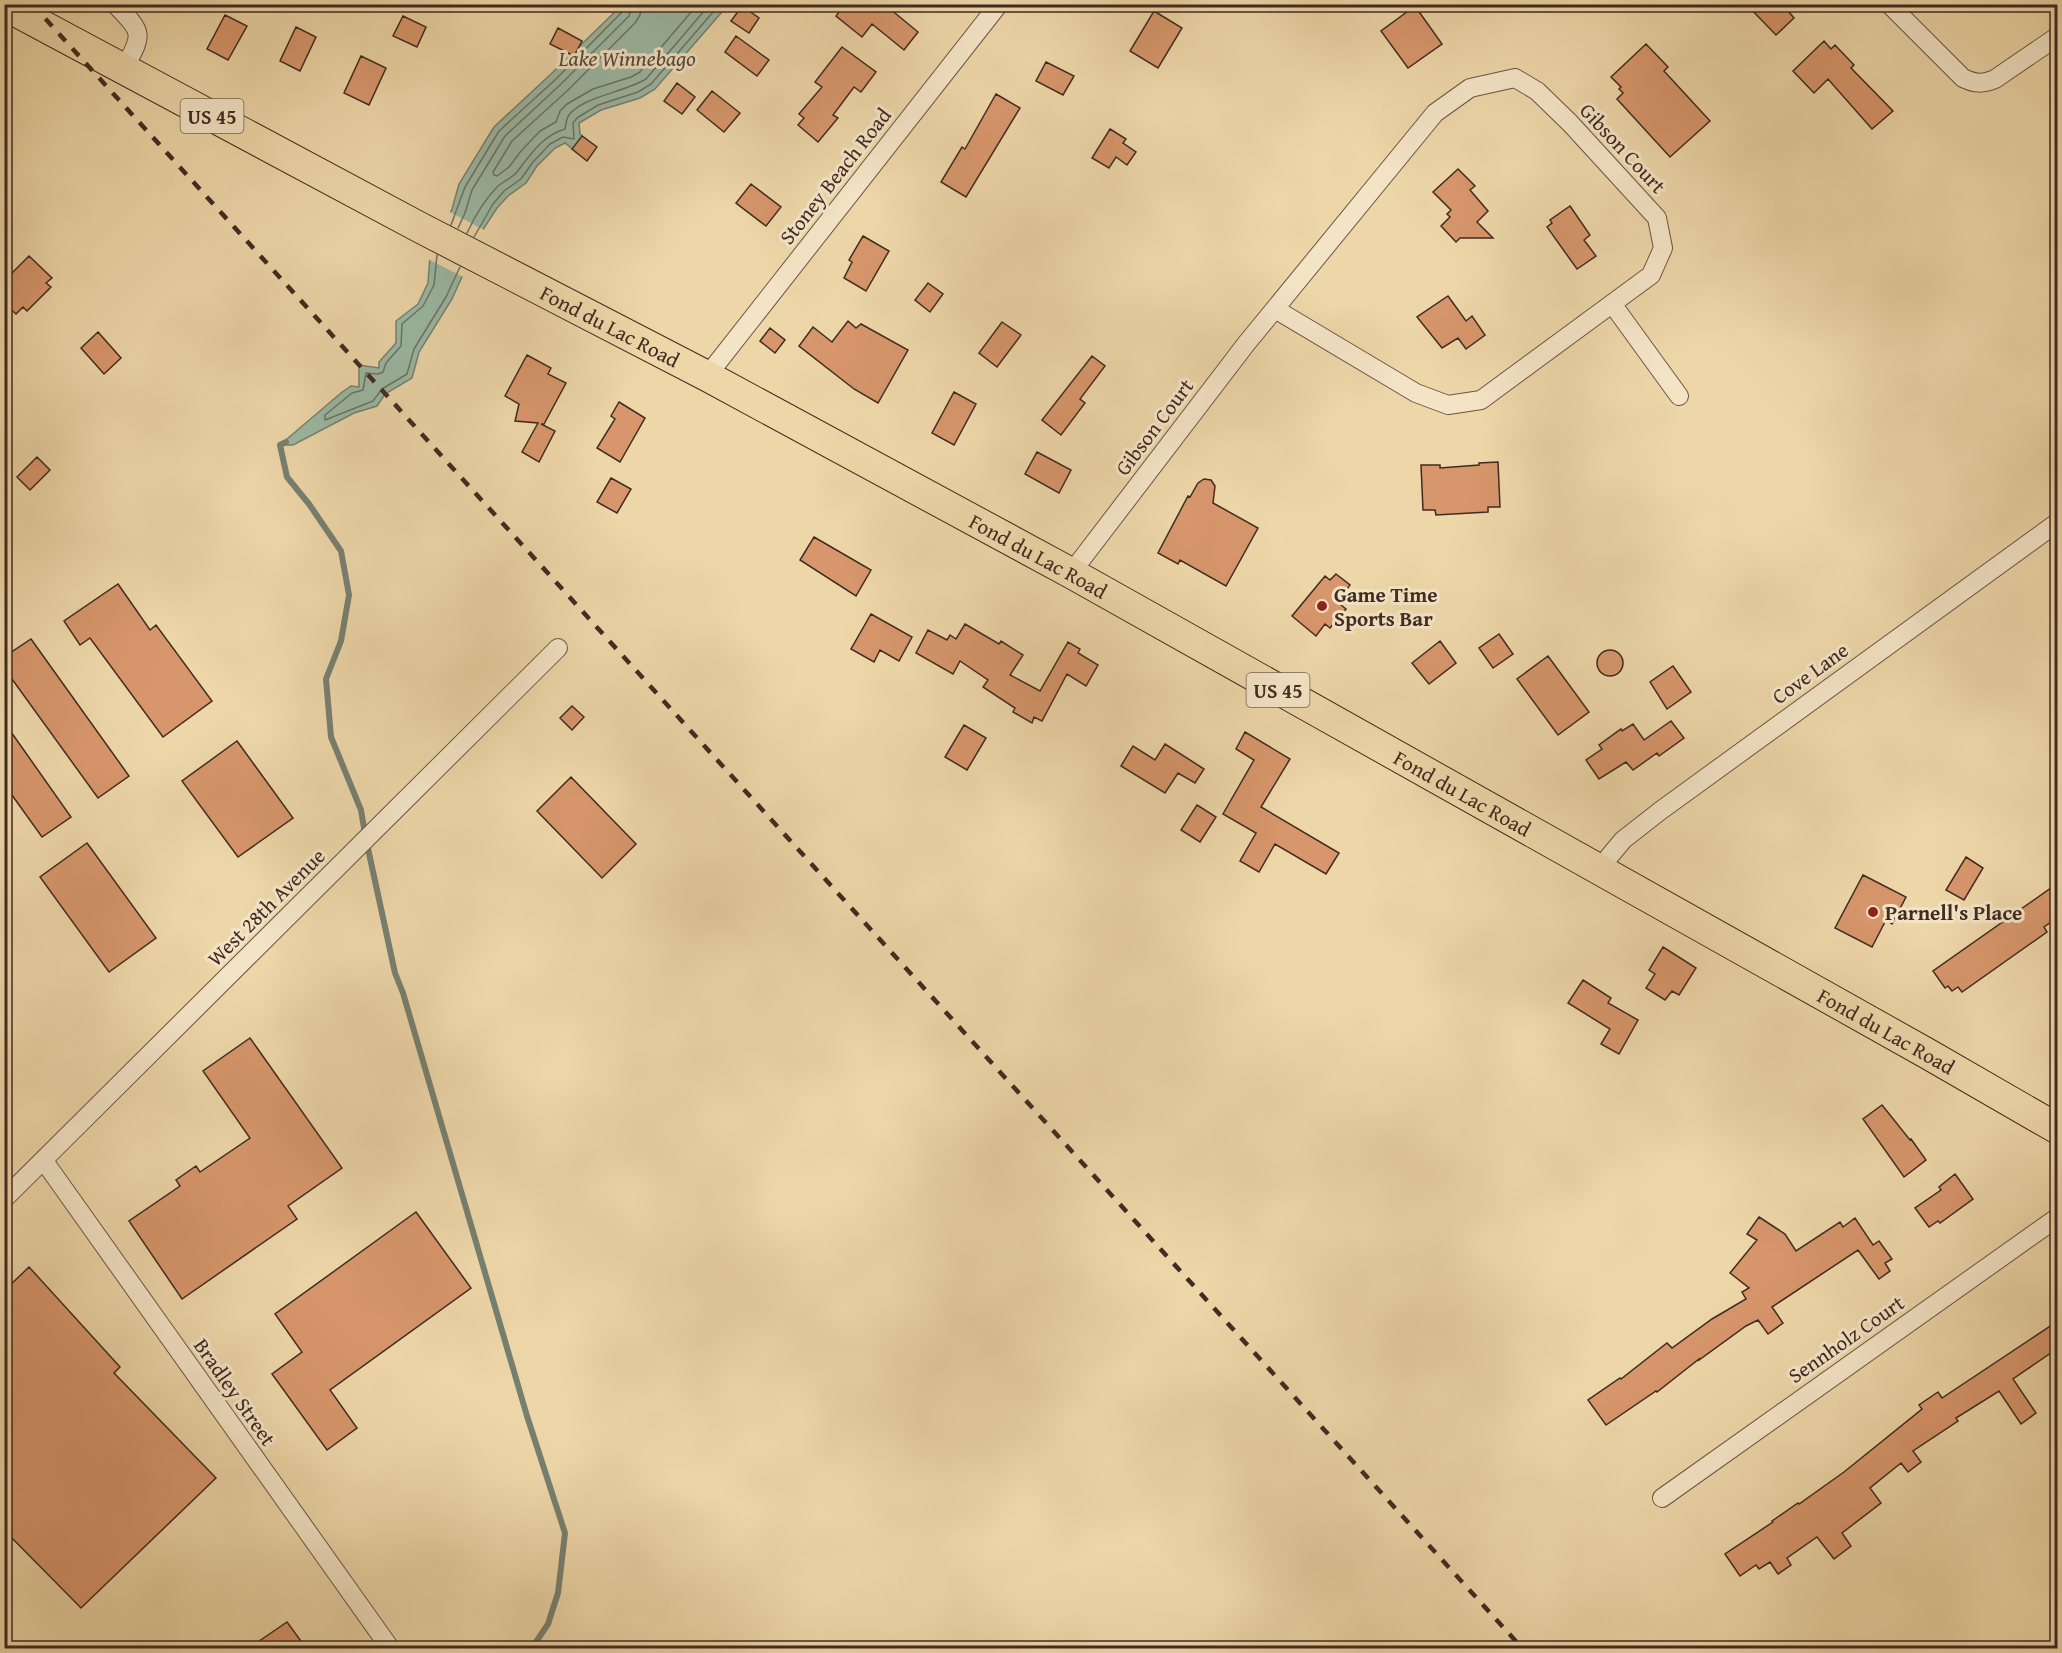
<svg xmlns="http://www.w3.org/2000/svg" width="2062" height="1653" font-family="'Gentium Book Plus',serif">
<rect width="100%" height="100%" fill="#edd6a8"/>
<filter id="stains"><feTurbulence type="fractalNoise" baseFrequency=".00333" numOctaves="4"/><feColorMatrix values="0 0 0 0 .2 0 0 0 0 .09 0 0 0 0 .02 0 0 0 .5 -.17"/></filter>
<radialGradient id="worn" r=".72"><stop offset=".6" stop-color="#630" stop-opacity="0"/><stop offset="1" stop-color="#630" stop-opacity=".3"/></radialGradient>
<!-- water -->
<path fill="#9ab9a5" stroke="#768070" stroke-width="1.5" d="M622 5H728L655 89 640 98 601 110 579 123 580 134 596 147 585 159 565 143 555 148 537 166 526 183 508 196 497 208 484 228 452 299 419 352 412 378 385 394 377 406 354 413 293 445H280L341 393 351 386 359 387V365L379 368V362L396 343V321L418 304 428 283 430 257 452 209 459 184 494 127 551 74Z"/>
<!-- pier -->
<path fill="#edd6a8" d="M448 211 486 231 465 278 426 258Z"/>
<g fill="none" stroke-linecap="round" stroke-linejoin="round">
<!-- shore -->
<path stroke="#6e7263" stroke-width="1.5" d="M642 4 640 15 635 23 567 91 512 141 493 172 494 175 497 176 509 167 521 151 540 131 556 122 560 111 567 104 593 89 631 77 640 72 698 4
M451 225 465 187 499 131 556 79 623 11 625 4
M458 228 465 213 472 190 505 136 561 84 629 16 633 4
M467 233C475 216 485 199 498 186 504 181 512 178 517 172 531 154 542 136 565 129 566 124 566 119 569 115 582 97 625 92 646 79L710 4
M474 237 493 204 504 191 521 179 533 162 550 144 563 137 574 139 573 123 577 118 598 105 638 92 651 84 720 4
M437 255 434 285 423 306 402 324 401 346 386 363 383 372 378 374 366 373 363 390 352 393 325 415V420L373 401 382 389 407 374 414 349 446 297 460 267"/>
<!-- stream -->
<path stroke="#768070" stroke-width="6" d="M286 442 280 445 287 477 309 504 341 551 349 595 341 641 326 679 331 737 361 810 365 834
M367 844 395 973 403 993 527 1416 565 1533 558 1593 548 1624 532 1648"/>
</g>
<!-- building -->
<path fill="#d7966b" stroke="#412a21" stroke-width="1.5" d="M845 4H884L918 32 904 50 872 24 862 37 836 16Z
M1746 4H1782L1794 18 1776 35Z
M742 6 759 18 749 33 731 21Z
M1415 6 1442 44 1408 68 1381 31Z
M1154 11 1182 28 1158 68 1130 51Z
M225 15 247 26 228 60 207 49Z
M403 16 426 27 417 47 393 36Z
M296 27 316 37 300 71 280 61Z
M558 28 582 41 574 56 550 44Z
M736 36 769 60 757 76 725 52Z
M1824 41 1831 49 1835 45 1854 65 1851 68 1893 111 1872 129 1828 79 1814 93 1793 71Z
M1646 44 1668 67 1664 71 1710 121 1670 157 1617 99 1623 93 1619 89 1621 87 1611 77Z
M842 47 876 72 861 92 854 87 833 115 838 118 818 142 798 125 804 118 799 114 822 87 815 82Z
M361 56 386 68 369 105 344 93Z
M1046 62 1074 76 1063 95 1036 81Z
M677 83 695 97 682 114 664 101Z
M712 91 740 113 724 132 697 110Z
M996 94 1020 108 966 197 941 182 962 147 965 149Z
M1110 129 1126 139 1123 143 1136 152 1127 165 1116 157 1109 168 1092 158Z
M582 136 597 147 587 161 572 149Z
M1458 169 1475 186 1470 190 1488 211 1477 222 1493 238H1460L1456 242 1441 226 1450 217 1447 214 1451 210 1433 192Z
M751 184 781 207 766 226 736 203Z
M1570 206 1590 235 1584 240 1596 256 1577 269 1547 227 1552 223 1550 220Z
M863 236 889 251 866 291 844 278 852 262 849 260Z
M29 256 52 278 46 283 51 287 27 311 23 307 16 314 4 303V281Z
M928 283 943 294 930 312 915 300Z
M1448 296 1466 321 1472 316 1485 335 1466 349 1458 338 1442 348 1417 317Z
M848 321 856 328 861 324 908 350 878 403 854 389 799 346 813 327 832 342Z
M1002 322 1021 335 997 367 979 353Z
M770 328 785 340 775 353 760 341Z
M98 332 121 358 104 374 81 348Z
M527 355 551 368 548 374 566 383 544 424H541L555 431 539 462 522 452 538 423 515 421 519 404 505 396Z
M1092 356 1105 366 1080 399 1085 403 1061 435 1042 420Z
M954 392 976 404 954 445 932 433Z
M619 402 645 418 620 462 597 448 615 419 611 416Z
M1037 452 1071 470 1059 493 1025 474Z
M37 457 50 470 30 490 17 477Z
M1498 462 1500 507H1488V512L1436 515 1435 510H1423L1421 465H1440V468L1479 465V463Z
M611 478 631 489 617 513 597 502Z
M1204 479 1211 480 1215 486 1213 503 1258 528 1226 586 1180 560 1178 564 1158 553 1188 496 1190 497 1198 483Z
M814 537 871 570 856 596 800 560Z
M1336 574 1350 585 1345 592 1348 594 1340 604 1346 609 1330 628 1325 624 1316 636 1292 616 1325 576 1330 580Z
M118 584 150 630 156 625 212 701 163 737 90 638 80 645 64 621Z
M871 614 912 637 899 661 880 650 874 662 851 649Z
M965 624 999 644 1001 641 1023 655 1010 675 1040 691 1068 642 1080 649 1078 653 1098 665 1086 686 1067 674 1042 721 1034 717 1032 723 1013 712 1015 708 983 687 988 680 960 661 953 674 916 653 928 630 947 640 950 635 956 639Z
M1499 634 1513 654 1493 668 1479 648Z
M31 639 129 776 98 798 4 668V657Z
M1440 641 1456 663 1429 684 1412 663Z
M1597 663a13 13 0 1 1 26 0a13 13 0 1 1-26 0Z
M1548 656 1589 712 1558 735 1517 679Z
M1673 666 1691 692 1667 709 1650 682Z
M572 706 584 717 572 730 560 718Z
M1671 721 1684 738 1659 756 1657 753 1633 770 1626 762 1599 779 1586 760 1602 749 1599 745 1621 729 1622 731 1633 724 1644 740Z
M4 722 71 817 42 837 4 784Z
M964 725 986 738 967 770 945 757Z
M1245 732 1290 759 1261 807 1339 853 1326 874 1275 844 1259 872 1240 861 1256 833 1223 814 1254 760 1236 749Z
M237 741 293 818 238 857 182 781Z
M1165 744 1204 769 1195 783 1178 773 1165 793 1121 766 1133 746 1155 760Z
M571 777 636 844 602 878 537 811Z
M1197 805 1216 817 1200 842 1181 830Z
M87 843 156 938 109 972 40 877Z
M1966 857 1983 868 1964 900 1946 890Z
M1863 875 1906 897 1892 924 1886 920 1872 947 1835 928Z
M2058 883V917L2044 927 2047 932 1962 992 1958 987 1952 991 1948 986 1945 988 1933 971Z
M1663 947 1696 968 1679 995 1672 991 1665 1000 1646 988 1655 974 1649 970Z
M1583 980 1611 998 1608 1003 1638 1020 1619 1054 1601 1044 1610 1029 1568 1003Z
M250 1038 342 1168 288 1206 297 1219 182 1299 129 1221 180 1186 176 1180 196 1166 200 1172 250 1138 203 1071Z
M1882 1105 1910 1140 1911 1139 1926 1160 1904 1177 1863 1119Z
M1955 1174 1973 1199 1940 1223 1938 1221 1929 1227 1915 1208 1941 1190 1939 1187Z
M416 1212 471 1288 330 1390 357 1428 327 1450 272 1374 302 1352 275 1314Z
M1759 1217 1785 1234 1796 1251 1840 1222 1843 1227 1855 1218 1873 1245 1879 1241 1892 1259 1885 1263 1890 1271 1879 1279 1858 1250 1772 1307 1783 1323 1768 1334 1758 1320 1746 1326 1699 1360V1359L1657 1392 1656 1391 1606 1425 1588 1400 1620 1378 1621 1379 1667 1343 1672 1348 1712 1319 1746 1299 1742 1292 1749 1288 1730 1273 1757 1240 1747 1234Z
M29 1267 120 1367 114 1373 216 1478 81 1608 4 1530V1291Z
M2058 1321V1348L2013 1379 2036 1413 2021 1424 1999 1391 1956 1418 1958 1421 1913 1451 1921 1462 1908 1472 1901 1463 1870 1488 1881 1503 1842 1533 1851 1546 1834 1559 1817 1537 1787 1558 1791 1565 1778 1574 1770 1562 1759 1569 1756 1565 1740 1576 1725 1554 1773 1522 1772 1521 1798 1503 1799 1504 1844 1472 1922 1409 1919 1405 1938 1392 1942 1398Z
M287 1622 306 1648H249Z"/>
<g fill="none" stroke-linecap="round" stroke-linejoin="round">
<!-- street casing -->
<g stroke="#6c5543" stroke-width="20">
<path id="street" d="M115 4C144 34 143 33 124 69
M1889 4 1963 78C1975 84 1983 84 1995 79L2058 36
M1613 305 1679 396
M707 376 999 4
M1071 573 1246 344 1435 113 1470 88 1515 78 1537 91 1570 123 1657 218 1663 248 1651 275 1481 400 1448 405 1416 393 1275 309
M1598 870 1623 840 1660 811 2058 522
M44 1161 390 1648
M4 1199 558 648
M1662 1498 2058 1217"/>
</g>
<!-- primary casing -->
<g stroke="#412a21" stroke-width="32">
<g id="primary">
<path id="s1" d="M4 5 419 227 707 376 1071 573 1928 1054 2058 1129"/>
</g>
</g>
<!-- street -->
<use href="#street" stroke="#f3e4c6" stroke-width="18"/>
<!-- primary -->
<use href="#primary" stroke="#edd6a8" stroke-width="30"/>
<!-- rail -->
<path stroke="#412a21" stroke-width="4.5" stroke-dasharray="10 10" stroke-linecap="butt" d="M32 4 1522 1648"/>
</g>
<!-- markers -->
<g fill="#8f2418" stroke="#f3e4c6" stroke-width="2">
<circle cx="1322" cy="606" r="6"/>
<circle cx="1873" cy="912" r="6"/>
</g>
<g text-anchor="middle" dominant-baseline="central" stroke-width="6" stroke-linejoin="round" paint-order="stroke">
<!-- shield labels -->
<g fill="#f3e4c6" stroke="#766252" stroke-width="1.5">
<rect x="180.5" y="99" width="63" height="34" rx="4.5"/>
<rect x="1246.5" y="673" width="63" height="34" rx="4.5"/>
</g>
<g font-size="20" font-weight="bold" fill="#412a21">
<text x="212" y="116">US 45</text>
<text x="1278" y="690">US 45</text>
</g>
<!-- street labels -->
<g font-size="21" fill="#412a21" stroke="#f3e4c6">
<text transform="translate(1623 148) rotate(47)">Gibson Court</text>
<text transform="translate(835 176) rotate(-52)">Stoney Beach Road</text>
<text stroke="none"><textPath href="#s1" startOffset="686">Fond du Lac Road</textPath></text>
<text transform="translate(1154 427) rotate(-53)">Gibson Court</text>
<text stroke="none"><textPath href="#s1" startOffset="1172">Fond du Lac Road</textPath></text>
<text transform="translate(1810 673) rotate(-36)">Cove Lane</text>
<text stroke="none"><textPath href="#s1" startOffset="1658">Fond du Lac Road</textPath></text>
<text transform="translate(266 907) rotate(-45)">West 28th Avenue</text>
<text stroke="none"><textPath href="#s1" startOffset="2144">Fond du Lac Road</textPath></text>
<text transform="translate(1846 1339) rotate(-35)">Sennholz Court</text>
<text transform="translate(235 1392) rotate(55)">Bradley Street</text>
</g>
<!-- poi labels -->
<g font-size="21" font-weight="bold" fill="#412a21" stroke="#f3e4c6" text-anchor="start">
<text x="1334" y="594">Game Time<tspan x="1334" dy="24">Sports Bar</tspan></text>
<text x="1885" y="912">Parnell's Place</text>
</g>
<!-- water labels -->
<g font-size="22" font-style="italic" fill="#53473b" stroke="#f3e4c6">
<text x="627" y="58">Lake Winnebago</text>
</g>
</g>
<!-- margin -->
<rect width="2062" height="1653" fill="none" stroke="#edd6a8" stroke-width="24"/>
<rect x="6" y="6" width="2050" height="1641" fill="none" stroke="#412a21" stroke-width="3"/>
<rect x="12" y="12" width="2038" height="1629" fill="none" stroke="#412a21" stroke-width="1.5"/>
<rect width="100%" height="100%" filter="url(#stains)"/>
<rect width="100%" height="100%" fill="url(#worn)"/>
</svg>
